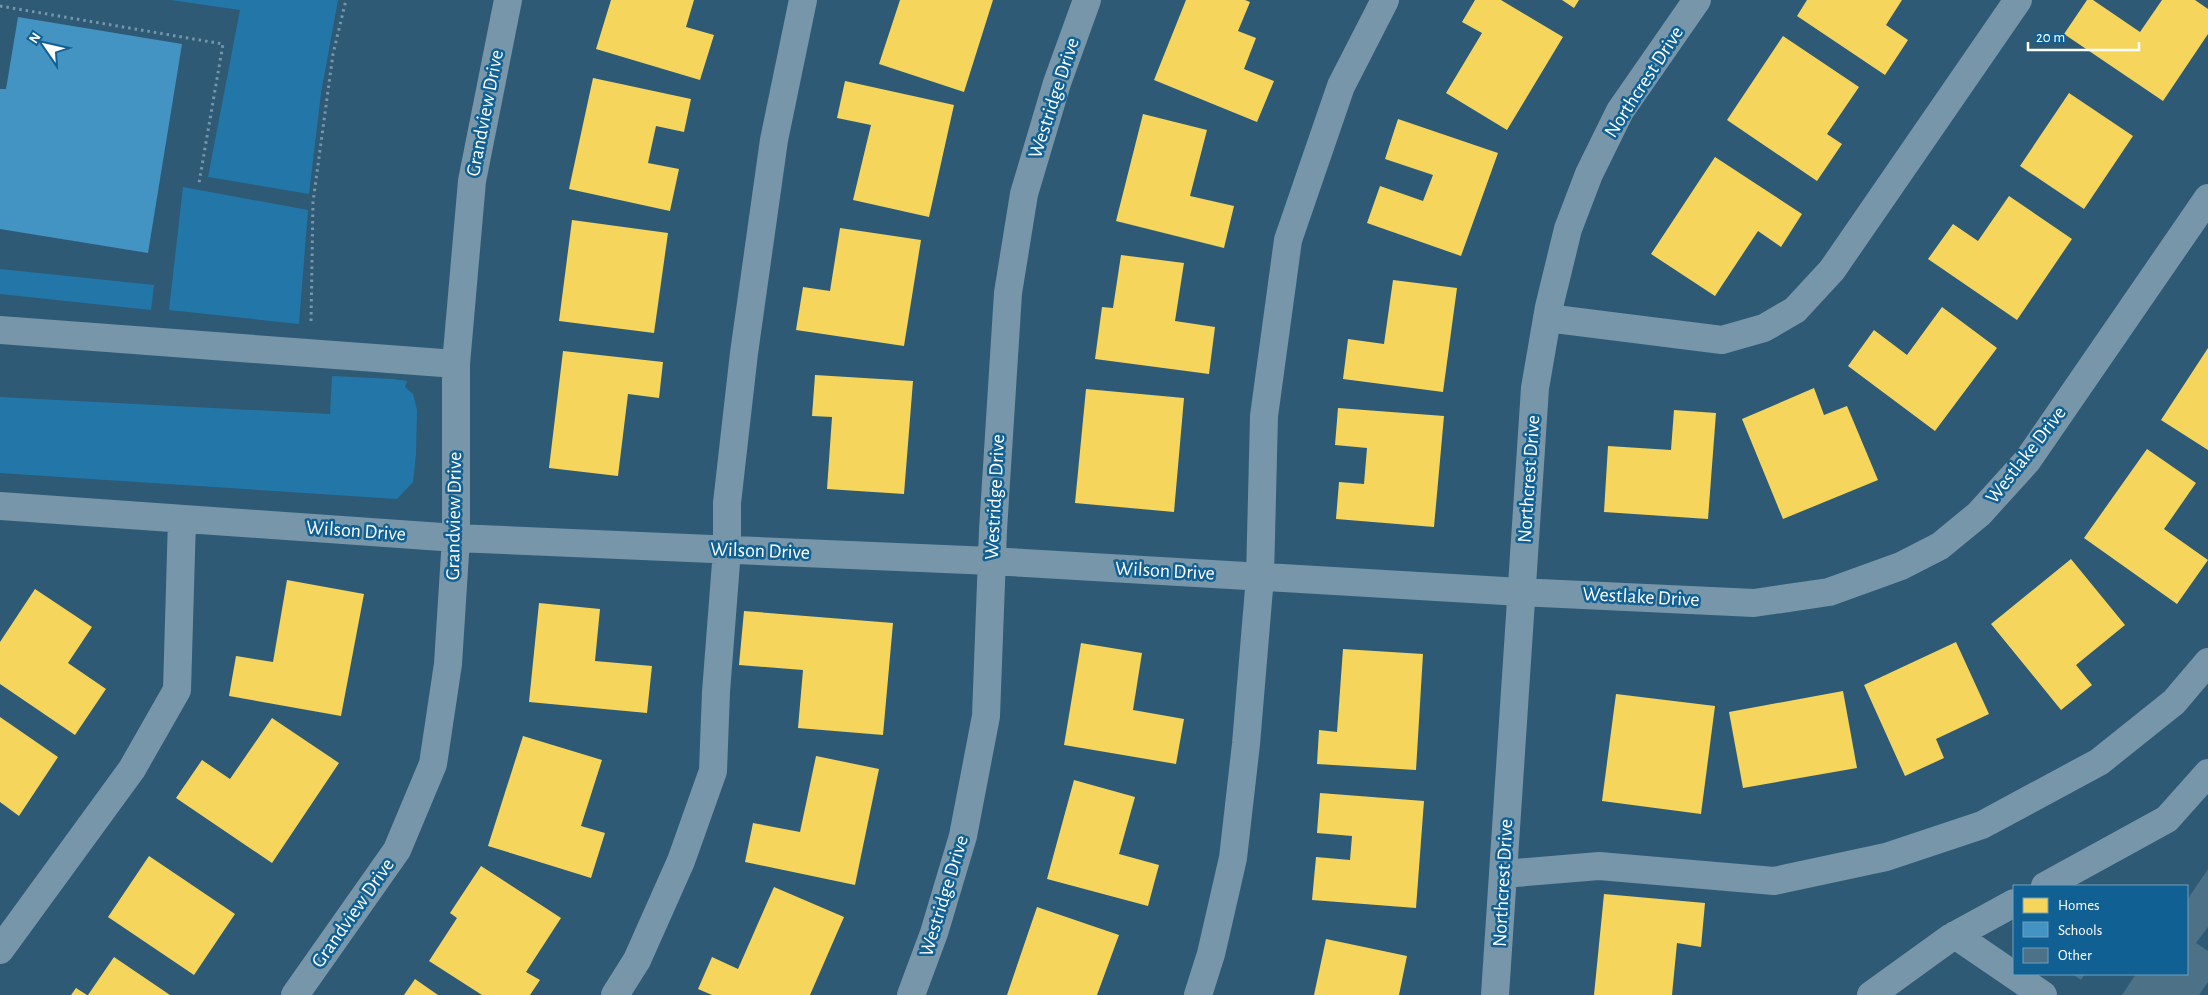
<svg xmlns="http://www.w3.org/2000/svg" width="2208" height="995" font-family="'Alegreya Sans',sans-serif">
<rect width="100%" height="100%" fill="#2e5a76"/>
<!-- green -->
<path fill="#2277a8" d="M171 0H338L321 93 309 194 208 177 240 10Z
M183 187 308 210 299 324 169 310Z
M0 269 154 285 151 310 0 294Z
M332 376 393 379 407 381 405 387 413 394 417 410 416 454 413 482 397 499 0 473V397L330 414Z"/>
<!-- homes -->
<path fill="#f6d55c" d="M611 0H694L686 27 714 35 700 80 596 49Z
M900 0H993L964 92 879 64Z
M1186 0H1245L1250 2 1238 31 1256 38 1244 69 1274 81 1257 122 1154 80Z
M1475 0H1501L1563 37 1507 130 1446 93 1482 33 1462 22Z
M1562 0H1579L1574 8Z
M1807 0H1902L1886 25 1908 40 1885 75 1797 16Z
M2087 0H2093L2140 32 2162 0H2195L2208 9V34L2163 101 2064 34Z
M1783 36 1859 87 1827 134 1842 144 1817 181 1727 120Z
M593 78 691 99 684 132 656 126 648 163 679 169 670 211 569 189Z
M845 81 954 105 929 217 853 200 871 125 837 118Z
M2069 93 2133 136 2084 209 2020 166Z
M1143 114 1207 130 1190 196 1234 206 1224 248 1116 221Z
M1398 119 1498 153 1461 256 1367 223 1380 186 1423 201 1433 175 1385 159Z
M1715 157 1802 214 1781 247 1758 231 1715 296 1651 254Z
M2009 196 2072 239 2017 320 1928 259 1953 224 1978 241Z
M572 220 668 233 654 333 559 321Z
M840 228 921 240 904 346 796 330 803 287 830 291Z
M1121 255 1184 263 1175 321 1215 327 1209 374 1095 359 1102 307 1113 308Z
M1393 280 1457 288 1443 392 1343 379 1348 339 1384 344Z
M1942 307 1997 348 1935 431 1848 366 1874 330 1907 355Z
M2208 348V450L2161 420Z
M563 351 663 362 659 398 628 394 618 476 549 468Z
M815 375 913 381 904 494 827 489 832 417 812 416Z
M1814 388 1824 415 1847 406 1878 480 1783 519 1742 419Z
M1086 389 1184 398 1174 512 1075 503Z
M1338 408 1444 416 1434 527 1336 519 1339 482 1364 484 1367 448 1335 445Z
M1674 410 1716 413 1708 519 1604 512 1608 446 1671 450Z
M2147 449 2196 483 2164 529 2208 560 2177 604 2084 538Z
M2071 559 2125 625 2076 665 2092 685 2061 710 1991 624Z
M287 580 364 594 341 716 229 696 236 656 273 662Z
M35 589 92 627 68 663 106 689 75 735 0 684V642Z
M539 603 600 609 595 661 652 666 647 713 529 702Z
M744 611 893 623 883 735 798 728 803 670 739 665Z
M1956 642 1989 714 1936 739 1944 758 1905 776 1864 685Z
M1081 643 1142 653 1133 710 1184 719 1176 764 1064 745Z
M1343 649 1423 654 1416 770 1317 764 1319 730 1337 732Z
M1843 691 1857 768 1743 788 1729 712Z
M1616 694 1715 706 1701 814 1602 801Z
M0 717 58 757 19 816 0 802Z
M272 718 339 763 272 863 176 798 202 760 230 779Z
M523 736 602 760 581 826 605 833 591 878 488 846Z
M816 756 879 769 855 885 745 862 753 823 800 832Z
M1074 780 1135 797 1119 854 1159 865 1148 906 1047 879Z
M1320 793 1424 801 1416 908 1312 900 1316 857 1350 860 1352 836 1317 833Z
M149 856 235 914 194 975 108 917Z
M481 866 561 918 526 972 540 980 530 995H482L429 961 457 918 450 913Z
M774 887 844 917 810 995H712L698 989 712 957 738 969Z
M1604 894 1705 903 1701 947 1677 943 1672 995H1594Z
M1037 907 1119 935 1097 995H1007Z
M1326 939 1407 956 1399 995H1314Z
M114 957 170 995H88Z
M415 979 438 995H404Z
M76 988 87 995H71Z"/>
<!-- schools -->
<path fill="#4393c3" d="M18 17 182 44 148 253 0 229V89H6Z"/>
<!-- building -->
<path fill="#4d7186" d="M2208 869V927L2196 943 2208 951V982L2199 995H2122L2136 974H2187V900Z
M2072 974H2085L2081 980Z"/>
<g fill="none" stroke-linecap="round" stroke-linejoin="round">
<!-- path -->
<path stroke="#7796a9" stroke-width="3" stroke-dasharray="2.5 4" stroke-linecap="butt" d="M0 6 223 44 199 183
M311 321 313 202 333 54 346 0"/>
<!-- minor -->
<path stroke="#7796a9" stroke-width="28" d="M1547 318 1722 340 1764 328 1795 310 1832 270 2018 0
M0 330 456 364
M0 506 456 538 991 561 1521 592 1754 603 1829 592 1901 566 1940 546 1979 514 2027 461 2208 198
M1503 874 1599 866 1774 881 1886 857 1982 825 2099 762 2174 702 2208 662
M2045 886 2167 819 2208 773
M1955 935 2043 995
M0 950 132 769 177 690 182 519
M295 995 397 850 433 764 448 664 456 538V364L472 181 508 0
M615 995 637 960 681 861 713 771 716 692 727 550V503L744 353 774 140 803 0
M911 995 934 933 963 836 986 716 993 530 1008 293 1024 194 1057 83 1087 0
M1198 995 1211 954 1233 858 1246 744 1260 577 1264 416 1288 240 1341 86 1385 0
M1495 995 1535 388 1549 307 1568 229 1589 174 1620 111 1697 0
M1871 995 1950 938 2014 903"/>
</g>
<g text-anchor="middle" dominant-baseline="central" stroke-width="5" stroke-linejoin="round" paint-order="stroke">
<!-- street labels -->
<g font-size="20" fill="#fff" stroke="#116093">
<text transform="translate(1644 82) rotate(-57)">Northcrest Drive</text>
<text transform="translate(1054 98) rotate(-72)">Westridge Drive</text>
<text transform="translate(485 113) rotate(-79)">Grandview Drive</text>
<text transform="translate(2026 455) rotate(-52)">Westlake Drive</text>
<text transform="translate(1529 479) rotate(-86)">Northcrest Drive</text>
<text transform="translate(995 497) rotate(-87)">Westridge Drive</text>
<text transform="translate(454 516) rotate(-89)">Grandview Drive</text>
<text transform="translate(356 531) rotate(4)">Wilson Drive</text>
<text transform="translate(760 551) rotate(2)">Wilson Drive</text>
<text transform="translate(1165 571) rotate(3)">Wilson Drive</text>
<text transform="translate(1641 597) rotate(3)">Westlake Drive</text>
<text transform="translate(1503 883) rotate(-87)">Northcrest Drive</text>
<text transform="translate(944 896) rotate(-73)">Westridge Drive</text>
<text transform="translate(353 913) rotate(-55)">Grandview Drive</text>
</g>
</g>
<!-- legend -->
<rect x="2013" y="885" width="175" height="90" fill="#116093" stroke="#70a0be"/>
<rect x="2023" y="898" width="25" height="15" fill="#f6d55c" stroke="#70a0be"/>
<text x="2058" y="910" font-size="15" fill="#ffffff">Homes</text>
<rect x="2023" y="922" width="25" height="15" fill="#4393c3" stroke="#70a0be"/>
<text x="2058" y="935" font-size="15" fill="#ffffff">Schools</text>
<rect x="2023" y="948" width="25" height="15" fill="#4d7186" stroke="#70a0be"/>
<text x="2058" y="960" font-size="15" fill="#ffffff">Other</text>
<!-- north arrow -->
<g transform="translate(45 45) rotate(304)" stroke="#116093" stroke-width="4" paint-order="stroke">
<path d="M0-4L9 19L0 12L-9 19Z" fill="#ffffff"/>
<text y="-8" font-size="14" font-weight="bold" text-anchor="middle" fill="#ffffff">N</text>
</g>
<!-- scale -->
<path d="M2028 42v8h111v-8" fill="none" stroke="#ffffff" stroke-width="2.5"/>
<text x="2036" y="42" font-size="15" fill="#ffffff" stroke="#116093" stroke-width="4" paint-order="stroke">20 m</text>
</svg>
